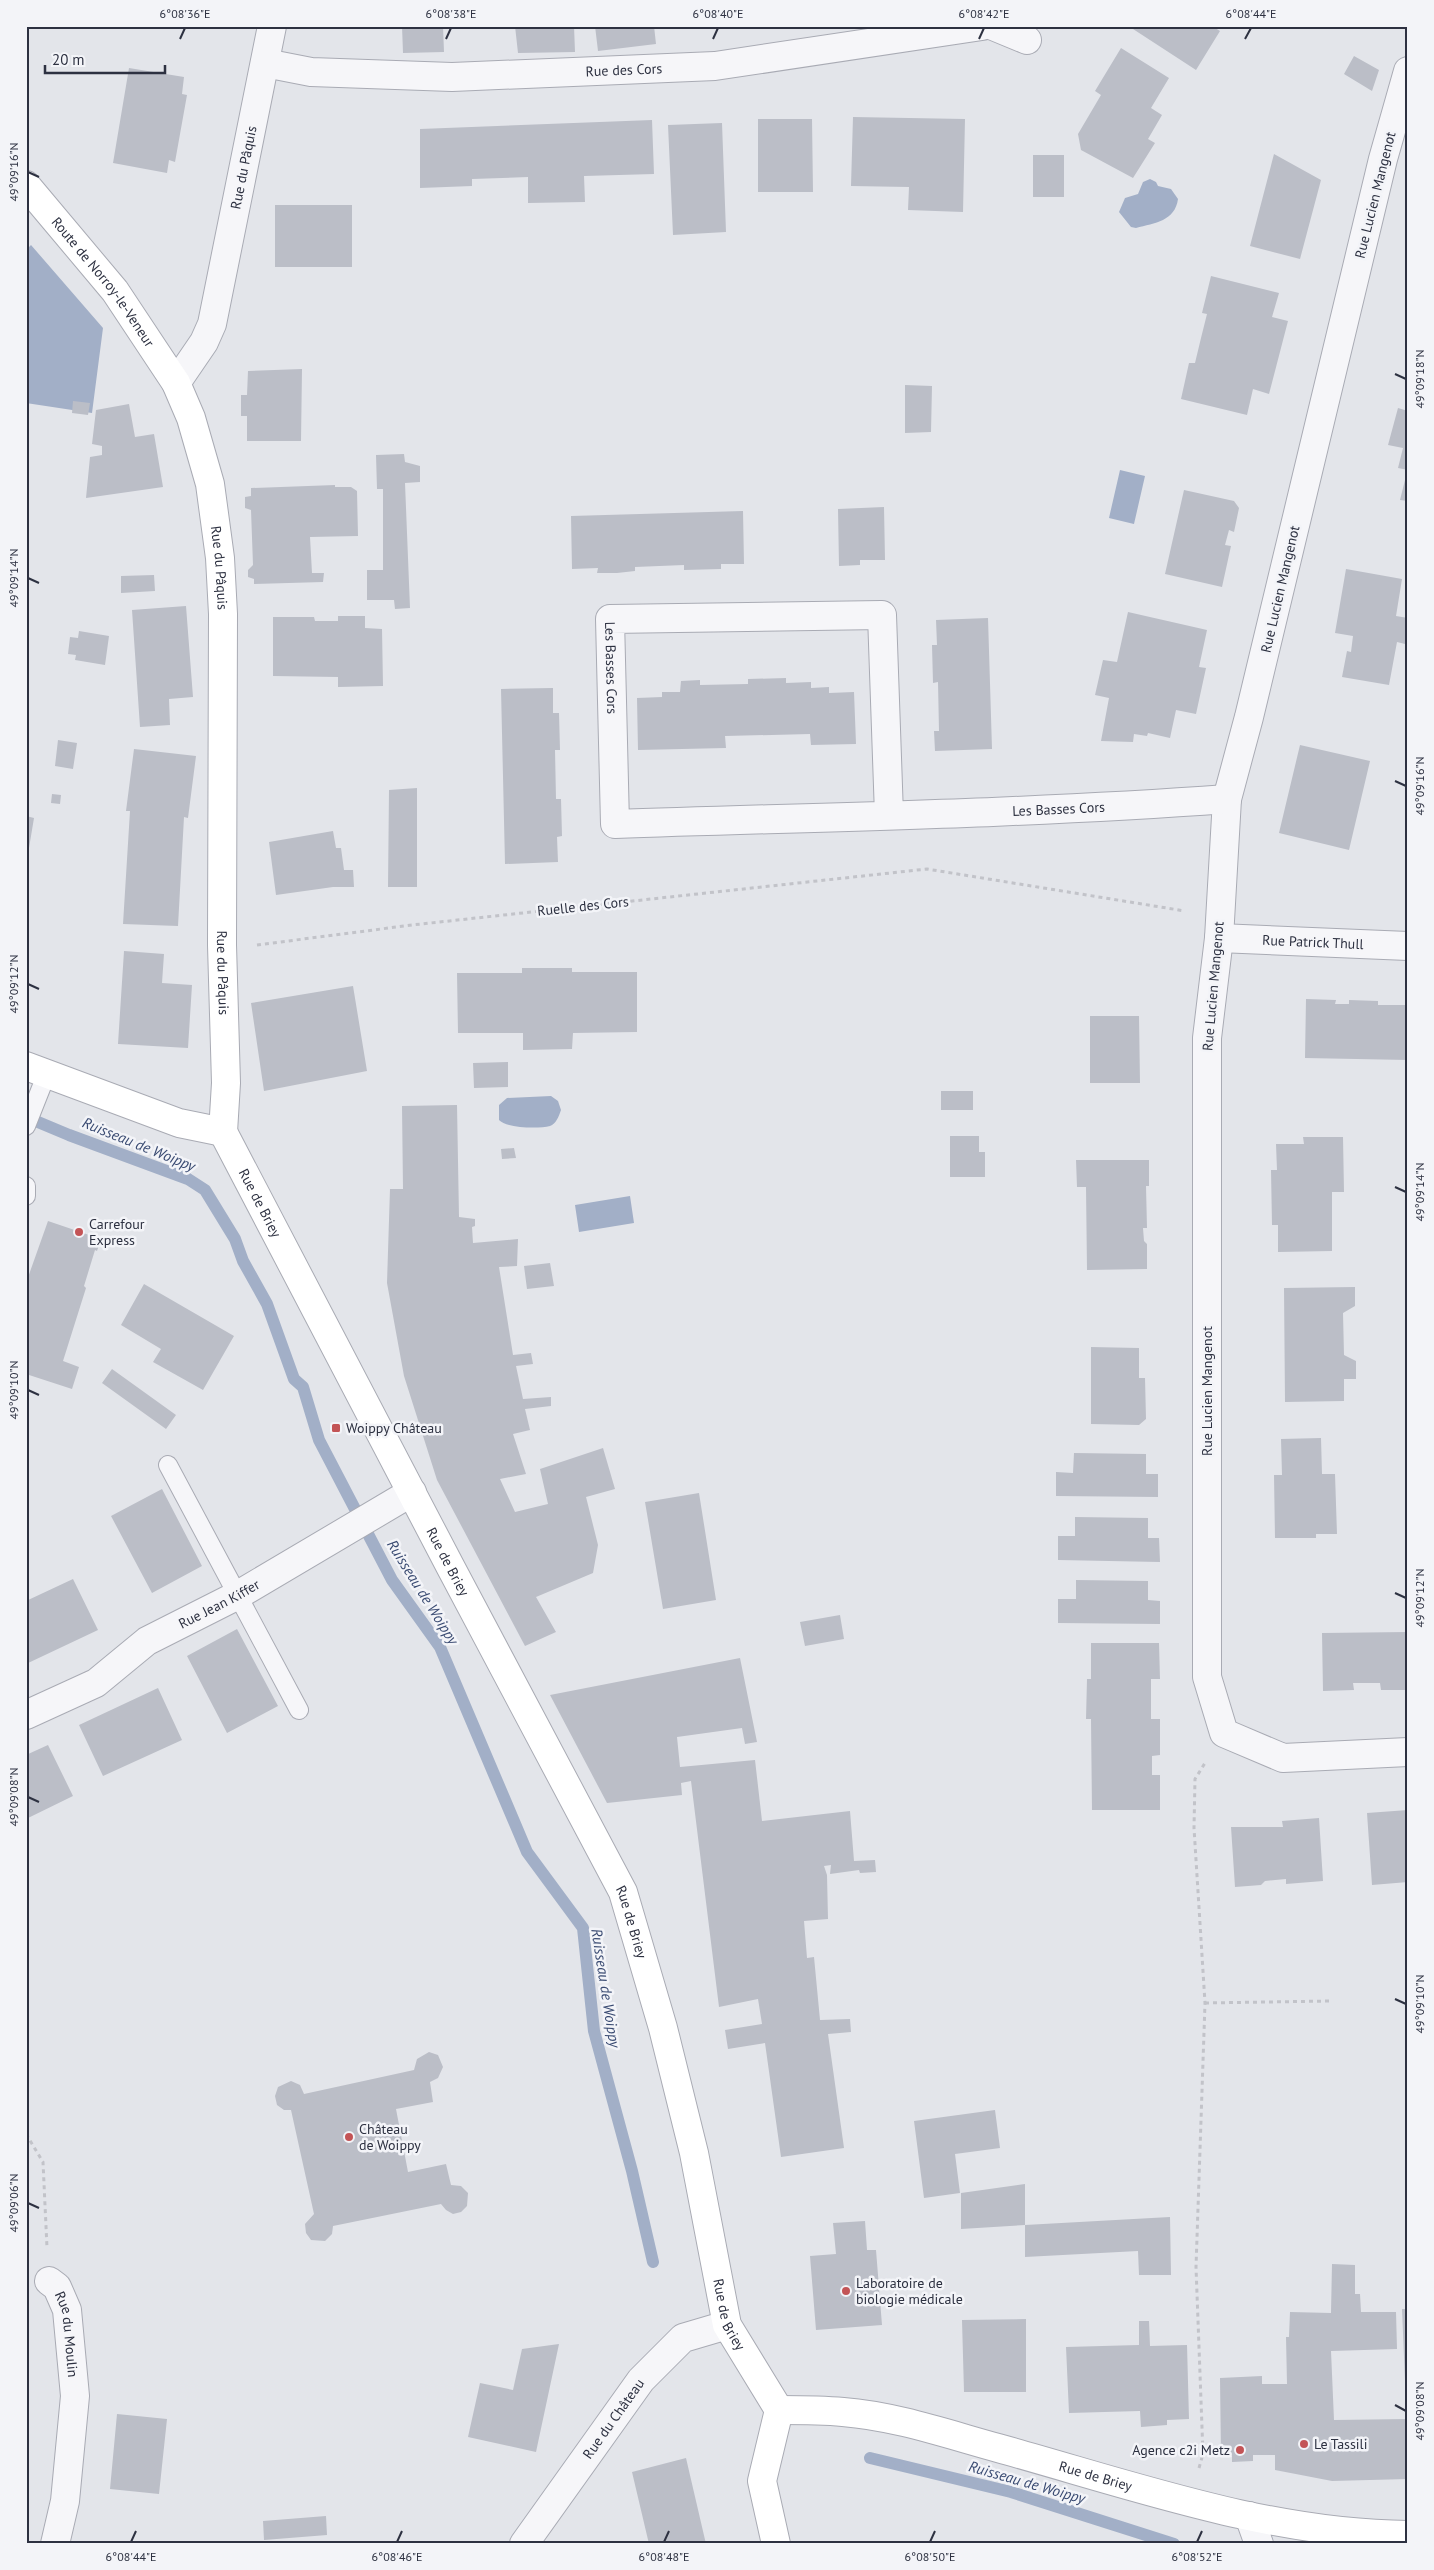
<svg xmlns="http://www.w3.org/2000/svg" width="1434" height="2570" font-family="'PT Sans',sans-serif">
<rect width="100%" height="100%" fill="#e3e5ea"/>
<!-- water -->
<path fill="#a2afc7" d="M1150 179 1156 182 1158 186 1171 189 1178 199C1175 221 1155 223 1136 228L1131 227 1119 212 1125 198 1138 194 1143 182Z
M31 245 103 328 92 413 26 403V250Z
M1120 470 1145 476 1134 524 1109 518Z
M551 1096 558 1101 561 1110C559 1116 556 1124 550 1126 538 1129 506 1128 499 1120V1105L507 1098Z
M630 1196 634 1223 579 1232 575 1205Z"/>
<g fill="none" stroke-linecap="round" stroke-linejoin="round">
<!-- stream -->
<path stroke="#a2afc7" stroke-width="12" d="M26 1117 69 1135 188 1179 205 1190 235 1239 243 1261 267 1304 294 1379 303 1387 319 1440 392 1580 440 1647 527 1852 583 1928 594 2031 632 2171 653 2262
M870 2458 1011 2492 1174 2544"/>
</g>
<!-- building -->
<path fill="#bbbec7" d="M402 26H443L444 52 403 53Z
M515 26H574L575 52 518 53Z
M595 26H654L656 44 598 51Z
M1134 26H1212L1220 31 1196 70 1133 29Z
M1121 48 1169 78 1151 108 1162 115 1148 139 1155 143 1133 178 1081 150 1078 134 1101 95 1095 91Z
M1354 56 1379 70 1372 91 1344 74Z
M129 68 184 77 182 94 187 95 175 162 169 160 167 173 113 163Z
M853 117 965 119 963 212 908 210 909 187 851 186Z
M758 119H812L813 192H758Z
M652 120 654 174 584 176 585 202 528 203V177L472 179V186L420 188V129Z
M722 123 726 232 673 235 668 125Z
M1274 154 1321 180 1300 259 1250 246Z
M1033 155H1064V197H1033Z
M275 205H352V267H275Z
M1211 276 1279 293 1272 317 1288 321 1269 394 1253 389 1247 415 1181 399 1189 363H1195L1201 338 1207 314 1202 313Z
M302 369 301 441H247V416H241V395H247L248 371Z
M905 385 932 386 931 432 905 433Z
M73 401 90 403 88 415 72 413Z
M129 404 135 437 154 434 163 487 86 498 90 457 102 455V446L92 444 96 410Z
M1398 408 1408 411V470L1398 468 1403 448 1388 445Z
M404 454 405 462 420 466V482L405 483 410 608 395 609 394 600H367V570H383V489H377L376 455Z
M1407 472H1408V501L1400 500Z
M335 485V487H351L357 491 358 536 310 537 312 573H324L323 582 254 584V579L248 577V570L253 565 251 510 245 508V497L251 496V488Z
M1184 490 1234 501 1239 508 1234 532 1229 530 1225 545 1231 546 1222 587 1165 574Z
M884 507 885 560H860V565L839 566 838 509Z
M743 511 744 564H721V569L684 570V565L635 567V571L617 573H597L598 568 572 569 571 516Z
M1346 569 1402 579 1396 616 1408 618V626L1405 644 1397 642 1389 685 1342 677 1347 651 1351 652 1353 636 1335 633Z
M154 575 155 591 121 593V576Z
M186 606 193 697 169 699 170 725 140 727 132 610Z
M1128 612 1207 630 1199 667 1206 668 1196 714 1176 710 1170 738 1148 733 1147 736 1134 734 1133 742 1101 741 1109 698 1095 695 1103 660 1117 662Z
M338 616H365V628L382 629 383 686 338 687V677L273 676V617H314L315 621H338Z
M988 618 992 749 935 751 934 731H939L938 682 933 683 932 645H937L936 620Z
M79 631 109 636 105 665 75 660 76 655 68 654 70 637 78 638Z
M786 678V683L811 682V688L829 687V693L854 692 856 744 811 745 810 734 725 736 726 748 638 750 637 698 662 697V692H680L681 681 700 680V685L748 684V679Z
M553 688V713H559L560 750H555L556 799H561L562 836 557 837 558 862 505 864 501 689Z
M58 740 77 743 73 769 55 766Z
M1300 745 1370 761 1349 850 1279 833Z
M134 749 196 756 188 818 184 817 178 926 123 924 130 811H126Z
M417 788V887H388L389 790Z
M52 794 61 795 60 804 51 803Z
M26 816 34 818 27 860H26Z
M333 831 336 848H341L344 870H353L354 887H333L276 895 269 842Z
M124 951 164 954 162 983 192 985 188 1048 118 1044Z
M522 968H572V972H637V1032L573 1033 572 1049 523 1050V1033H458L457 973H522Z
M353 986 367 1071 264 1091 251 1003Z
M1306 999 1336 1000 1335 1004H1349V1000L1378 1001V1005H1408V1060L1305 1058Z
M1090 1016H1139L1140 1083H1090Z
M508 1062V1087L474 1088 473 1063Z
M941 1091H973V1110H941Z
M457 1105 459 1217 475 1219V1226L472 1227 473 1243 518 1239 517 1266 499 1267 513 1355 531 1353 533 1364 516 1366 523 1399 551 1397V1406L525 1409 530 1430 513 1434 526 1474 500 1479 515 1512 548 1504 540 1469 603 1448 615 1489 586 1497 598 1545 593 1573 536 1597 556 1632 525 1646 437 1480 404 1376 387 1283 390 1189H403L402 1106Z
M950 1136H979V1152H985V1177H950Z
M1303 1137H1343L1344 1192H1332V1251L1278 1252V1225H1272L1271 1170H1277L1276 1144H1304Z
M514 1148 516 1158 502 1159 501 1149Z
M1076 1160H1149V1186H1146L1147 1228H1143L1144 1241 1147 1244V1269L1087 1270 1086 1187H1077Z
M48 1221 101 1239 97 1251 95 1250 84 1286 86 1288 63 1361 79 1367 72 1389 26 1374V1283Z
M550 1263 554 1286 527 1289 524 1266Z
M144 1284 234 1336 203 1390 153 1362 161 1349 121 1325Z
M1355 1287V1306L1343 1313 1344 1355 1356 1361V1379H1344V1401L1285 1402 1284 1288Z
M1091 1347 1139 1348V1378H1145L1146 1419 1139 1425 1091 1424Z
M112 1369 176 1415 166 1429 102 1383Z
M1321 1438 1322 1474H1335L1337 1534H1316V1538H1275L1274 1475H1282L1281 1439Z
M1074 1453 1146 1454V1474H1158V1497L1056 1496V1472L1073 1473Z
M162 1489 202 1566 152 1593 111 1516Z
M699 1493 716 1600 663 1609 645 1502Z
M1075 1517 1148 1518V1538H1159L1160 1562 1058 1560V1536H1075Z
M73 1579 98 1630 26 1664V1601Z
M1076 1580 1148 1581V1600L1160 1601V1624L1058 1623V1599H1076Z
M840 1615 844 1639 805 1646 800 1622Z
M237 1629 278 1706 227 1733 187 1656Z
M1408 1632V1690H1381L1380 1683H1353L1354 1690 1323 1691 1322 1633Z
M1091 1643H1159L1160 1679H1151V1719H1160V1755L1152 1756V1775H1160V1810H1092L1091 1719H1086L1087 1679H1091Z
M740 1658 757 1742 745 1744 742 1728 677 1737 680 1767 755 1760 762 1821 850 1811 854 1861 875 1860 876 1872 860 1873 859 1870 830 1874 831 1865 824 1866 827 1875 828 1919 804 1921 807 1958 814 1957 820 2020 850 2019 851 2032 828 2034 844 2148 781 2157 765 2043 728 2049 725 2030 762 2024 758 1999 719 2007 691 1781 681 1783 682 1795 607 1803 550 1695Z
M158 1688 182 1740 103 1776 79 1725Z
M48 1745 73 1796 26 1819V1755Z
M1408 1810V1882L1372 1885 1367 1813Z
M1319 1818 1323 1881 1286 1884V1879L1265 1881 1261 1885 1235 1887 1231 1827H1283L1282 1821Z
M429 2052 438 2055 443 2067 438 2078 430 2082 433 2102 396 2109 408 2172 446 2164 451 2185 461 2186 468 2193 467 2206 461 2212 453 2214 446 2210 441 2204 333 2226 332 2234 325 2241 311 2240 306 2233 305 2224 314 2214 291 2110H284L277 2105 275 2096 278 2087 291 2081 300 2085 304 2094 414 2070 417 2059Z
M995 2110 1000 2148 955 2154 960 2193 924 2198 914 2121Z
M1025 2184V2225L961 2229V2193Z
M1170 2217 1171 2275H1139L1138 2251 1025 2257V2225Z
M865 2221 867 2250H876L882 2325 816 2330 810 2256 836 2254 833 2223Z
M1332 2264 1355 2265V2294H1360L1361 2312H1396L1397 2349 1331 2351 1334 2420 1408 2419V2479L1332 2481 1275 2470V2455H1253V2461L1232 2462V2456H1221L1220 2378 1262 2376V2384H1287L1286 2337H1289L1290 2312 1331 2313Z
M1402 2309H1408V2405H1406Z
M1026 2319V2392H964L962 2320Z
M1139 2321H1149L1150 2346 1187 2345 1189 2419 1167 2420V2425L1141 2427 1140 2411 1069 2413 1066 2347 1139 2345Z
M559 2344 536 2452 468 2437 480 2383 513 2390 522 2349Z
M117 2414 167 2419 159 2494 110 2489Z
M686 2458 706 2544H649L632 2472Z
M326 2516 327 2535 264 2540 263 2521Z"/>
<g fill="none" stroke-linecap="round" stroke-linejoin="round">
<!-- lane casing -->
<g stroke="#a9abb4" stroke-width="20">
<path id="lane" d="M26 1126 47 1073
M26 1186V1196
M168 1465 299 1710"/>
</g>
<!-- street casing -->
<g stroke="#a9abb4" stroke-width="30">
<g id="street">
<path d="M993 26 1027 40"/>
<path id="s1" d="M265 63 311 72 452 77 715 66 982 26"/>
<path d="M1408 71 1383 159 1249 717 1227 799 1219 938 1207 1038V1677L1224 1733 1283 1758 1408 1752"/>
<path id="s2" d="M176 383 204 342 212 324 272 26"/>
<path id="s3" d="M889 815 882 615 610 619 615 824C819 817 1023 814 1227 799"/>
<path id="s4" d="M1219 938 1408 946"/>
<path id="s5" d="M26 1715 96 1683 147 1641 238 1595 412 1492"/>
<path id="s6" d="M49 2281 57 2287 67 2310 75 2396 65 2501 55 2544"/>
<path d="M1249 2516 1259 2544"/>
<path id="s7" d="M524 2544 641 2380 683 2338 727 2325"/>
</g>
</g>
<!-- secondary casing -->
<g stroke="#a9abb4" stroke-width="30">
<g id="secondary">
<path id="s8" d="M26 185 115 291 176 383 191 418 210 484 220 558 223 614 222 945 226 1083 223 1132"/>
<path d="M26 1066 179 1123 223 1132"/>
<path id="s9" d="M223 1132 450 1566 623 1892 663 2028 694 2153 727 2325 779 2410"/>
<path id="s10" d="M779 2410C800 2410 822 2410 843 2412 895 2416 947 2434 998 2448 1132 2485 1268 2534 1408 2535"/>
<path d="M776 2544 762 2481 779 2410"/>
</g>
</g>
<!-- path -->
<path stroke="#c2c3c9" stroke-width="3" stroke-dasharray="4 4" stroke-linecap="butt" d="M257 945 412 925 927 869 1185 911
M1205 2003 1332 2001
M26 2134 43 2162 47 2248
M1199 2468 1203 2454 1196 2267 1205 2003 1194 1828 1195 1779 1205 1763"/>
<!-- lane -->
<use href="#lane" stroke="#f6f6f9" stroke-width="18"/>
<!-- street -->
<use href="#street" stroke="#f6f6f9" stroke-width="28"/>
<!-- secondary -->
<use href="#secondary" stroke="#fff" stroke-width="28"/>
</g>
<!-- ticks -->
<path fill="none" stroke="#2d3141" stroke-width="2" d="M180 39 185 28M446 39 451 28M713 39 718 28M979 39 984 28M1245 39 1251 28M28 172 39 177M1395 374 1406 379M28 578 39 583M1395 781 1406 786M28 984 39 989M1395 1187 1406 1192M28 1390 39 1395M1395 1593 1406 1598M28 1797 39 1802M1395 1999 1406 2004M28 2203 39 2208M1395 2405 1406 2411M131 2542 136 2531M397 2542 402 2531M664 2542 669 2531M930 2542 935 2531M1197 2542 1202 2531"/>
<!-- markers -->
<g fill="#c35456" stroke="#f3f4f8" stroke-width="2">
<circle cx="79" cy="1232" r="5"/>
<rect x="331" y="1423" width="10" height="10" rx="2.5"/>
<circle cx="349" cy="2137" r="5"/>
<circle cx="846" cy="2291" r="5"/>
<circle cx="1304" cy="2444" r="5"/>
<circle cx="1240" cy="2450" r="5"/>
</g>
<g text-anchor="middle" dominant-baseline="central" stroke-width="5" stroke-linejoin="round" paint-order="stroke">
<!-- street labels -->
<g font-size="14" fill="#2d3141" stroke="#f3f4f8">
<text stroke="none"><textPath href="#s1" startOffset="360">Rue des Cors</textPath></text>
<text stroke="none"><textPath href="#s2" startOffset="229">Rue du Pâquis</textPath></text>
<text transform="translate(1375 195) rotate(-76)">Rue Lucien Mangenot</text>
<text stroke="none"><textPath href="#s8" startOffset="124">Route de Norroy-le-Veneur</textPath></text>
<text stroke="none"><textPath href="#s8" startOffset="440">Rue du Pâquis</textPath></text>
<text transform="translate(1280 589) rotate(-77)">Rue Lucien Mangenot</text>
<text stroke="none"><textPath href="#s3" startOffset="521">Les Basses Cors</textPath></text>
<text stroke="none"><textPath href="#s3" startOffset="1121">Les Basses Cors</textPath></text>
<text transform="translate(583 906) rotate(-6)">Ruelle des Cors</text>
<text stroke="none"><textPath href="#s4" startOffset="94">Rue Patrick Thull</textPath></text>
<text stroke="none"><textPath href="#s8" startOffset="845">Rue du Pâquis</textPath></text>
<text transform="translate(1213 986) rotate(-85)">Rue Lucien Mangenot</text>
<text stroke="none"><textPath href="#s9" startOffset="80">Rue de Briey</textPath></text>
<text transform="translate(1207 1391) rotate(-90)">Rue Lucien Mangenot</text>
<text stroke="none"><textPath href="#s9" startOffset="485">Rue de Briey</textPath></text>
<text stroke="none"><textPath href="#s5" startOffset="224">Rue Jean Kiffer</textPath></text>
<text stroke="none"><textPath href="#s9" startOffset="890">Rue de Briey</textPath></text>
<text stroke="none"><textPath href="#s9" startOffset="1295">Rue de Briey</textPath></text>
<text stroke="none"><textPath href="#s6" startOffset="59">Rue du Moulin</textPath></text>
<text stroke="none"><textPath href="#s7" startOffset="154">Rue du Château</textPath></text>
<text stroke="none"><textPath href="#s10" startOffset="325">Rue de Briey</textPath></text>
</g>
<!-- poi labels -->
<g font-size="14" fill="#2d3141" stroke="#f3f4f8" text-anchor="start">
<text x="89" y="1224">Carrefour<tspan x="89" dy="16">Express</tspan></text>
<text x="346" y="1428">Woippy Château</text>
<text x="359" y="2129">Château<tspan x="359" dy="16">de Woippy</tspan></text>
<text x="856" y="2283">Laboratoire de<tspan x="856" dy="16">biologie médicale</tspan></text>
<text x="1314" y="2444">Le Tassili</text>
<text x="1230" y="2450" text-anchor="end">Agence c2i Metz</text>
</g>
<!-- water labels -->
<g font-size="15" font-style="italic" fill="#3a4b72" stroke="#f3f4f8">
<text transform="translate(139 1144) rotate(22)">Ruisseau de Woippy</text>
<text transform="translate(423 1592) rotate(58)">Ruisseau de Woippy</text>
<text transform="translate(606 1988) rotate(81)">Ruisseau de Woippy</text>
<text transform="translate(1027 2482) rotate(16)">Ruisseau de Woippy</text>
</g>
</g>
<!-- border -->
<rect width="1434" height="2570" fill="none" stroke="#f3f4f8" stroke-width="55"/>
<!-- scale -->
<path d="M45 65v8h120v-8" fill="none" stroke="#2d3141" stroke-width="2.5"/>
<text x="52" y="65" font-size="15" fill="#2d3141" stroke="#f3f4f8" stroke-width="4" paint-order="stroke">20 m</text>
<rect x="28" y="28" width="1378" height="2514" fill="none" stroke="#2d3141" stroke-width="2"/>
<g font-size="12" text-anchor="middle" fill="#2d3141">
<text x="185" y="18">6°08'36"E</text>
<text x="451" y="18">6°08'38"E</text>
<text x="718" y="18">6°08'40"E</text>
<text x="984" y="18">6°08'42"E</text>
<text x="1251" y="18">6°08'44"E</text>
<text transform="translate(14 172) rotate(-90)" y="4">49°09'16"N</text>
<text transform="translate(1420 379) rotate(-90)" y="4">49°09'18"N</text>
<text transform="translate(14 578) rotate(-90)" y="4">49°09'14"N</text>
<text transform="translate(1420 786) rotate(-90)" y="4">49°09'16"N</text>
<text transform="translate(14 984) rotate(-90)" y="4">49°09'12"N</text>
<text transform="translate(1420 1192) rotate(-90)" y="4">49°09'14"N</text>
<text transform="translate(14 1390) rotate(-90)" y="4">49°09'10"N</text>
<text transform="translate(1420 1598) rotate(-90)" y="4">49°09'12"N</text>
<text transform="translate(14 1797) rotate(-90)" y="4">49°09'08"N</text>
<text transform="translate(1420 2004) rotate(-90)" y="4">49°09'10"N</text>
<text transform="translate(14 2203) rotate(-90)" y="4">49°09'06"N</text>
<text transform="translate(1420 2411) rotate(-90)" y="4">49°09'08"N</text>
<text x="131" y="2561">6°08'44"E</text>
<text x="397" y="2561">6°08'46"E</text>
<text x="664" y="2561">6°08'48"E</text>
<text x="930" y="2561">6°08'50"E</text>
<text x="1197" y="2561">6°08'52"E</text>
</g>
</svg>
